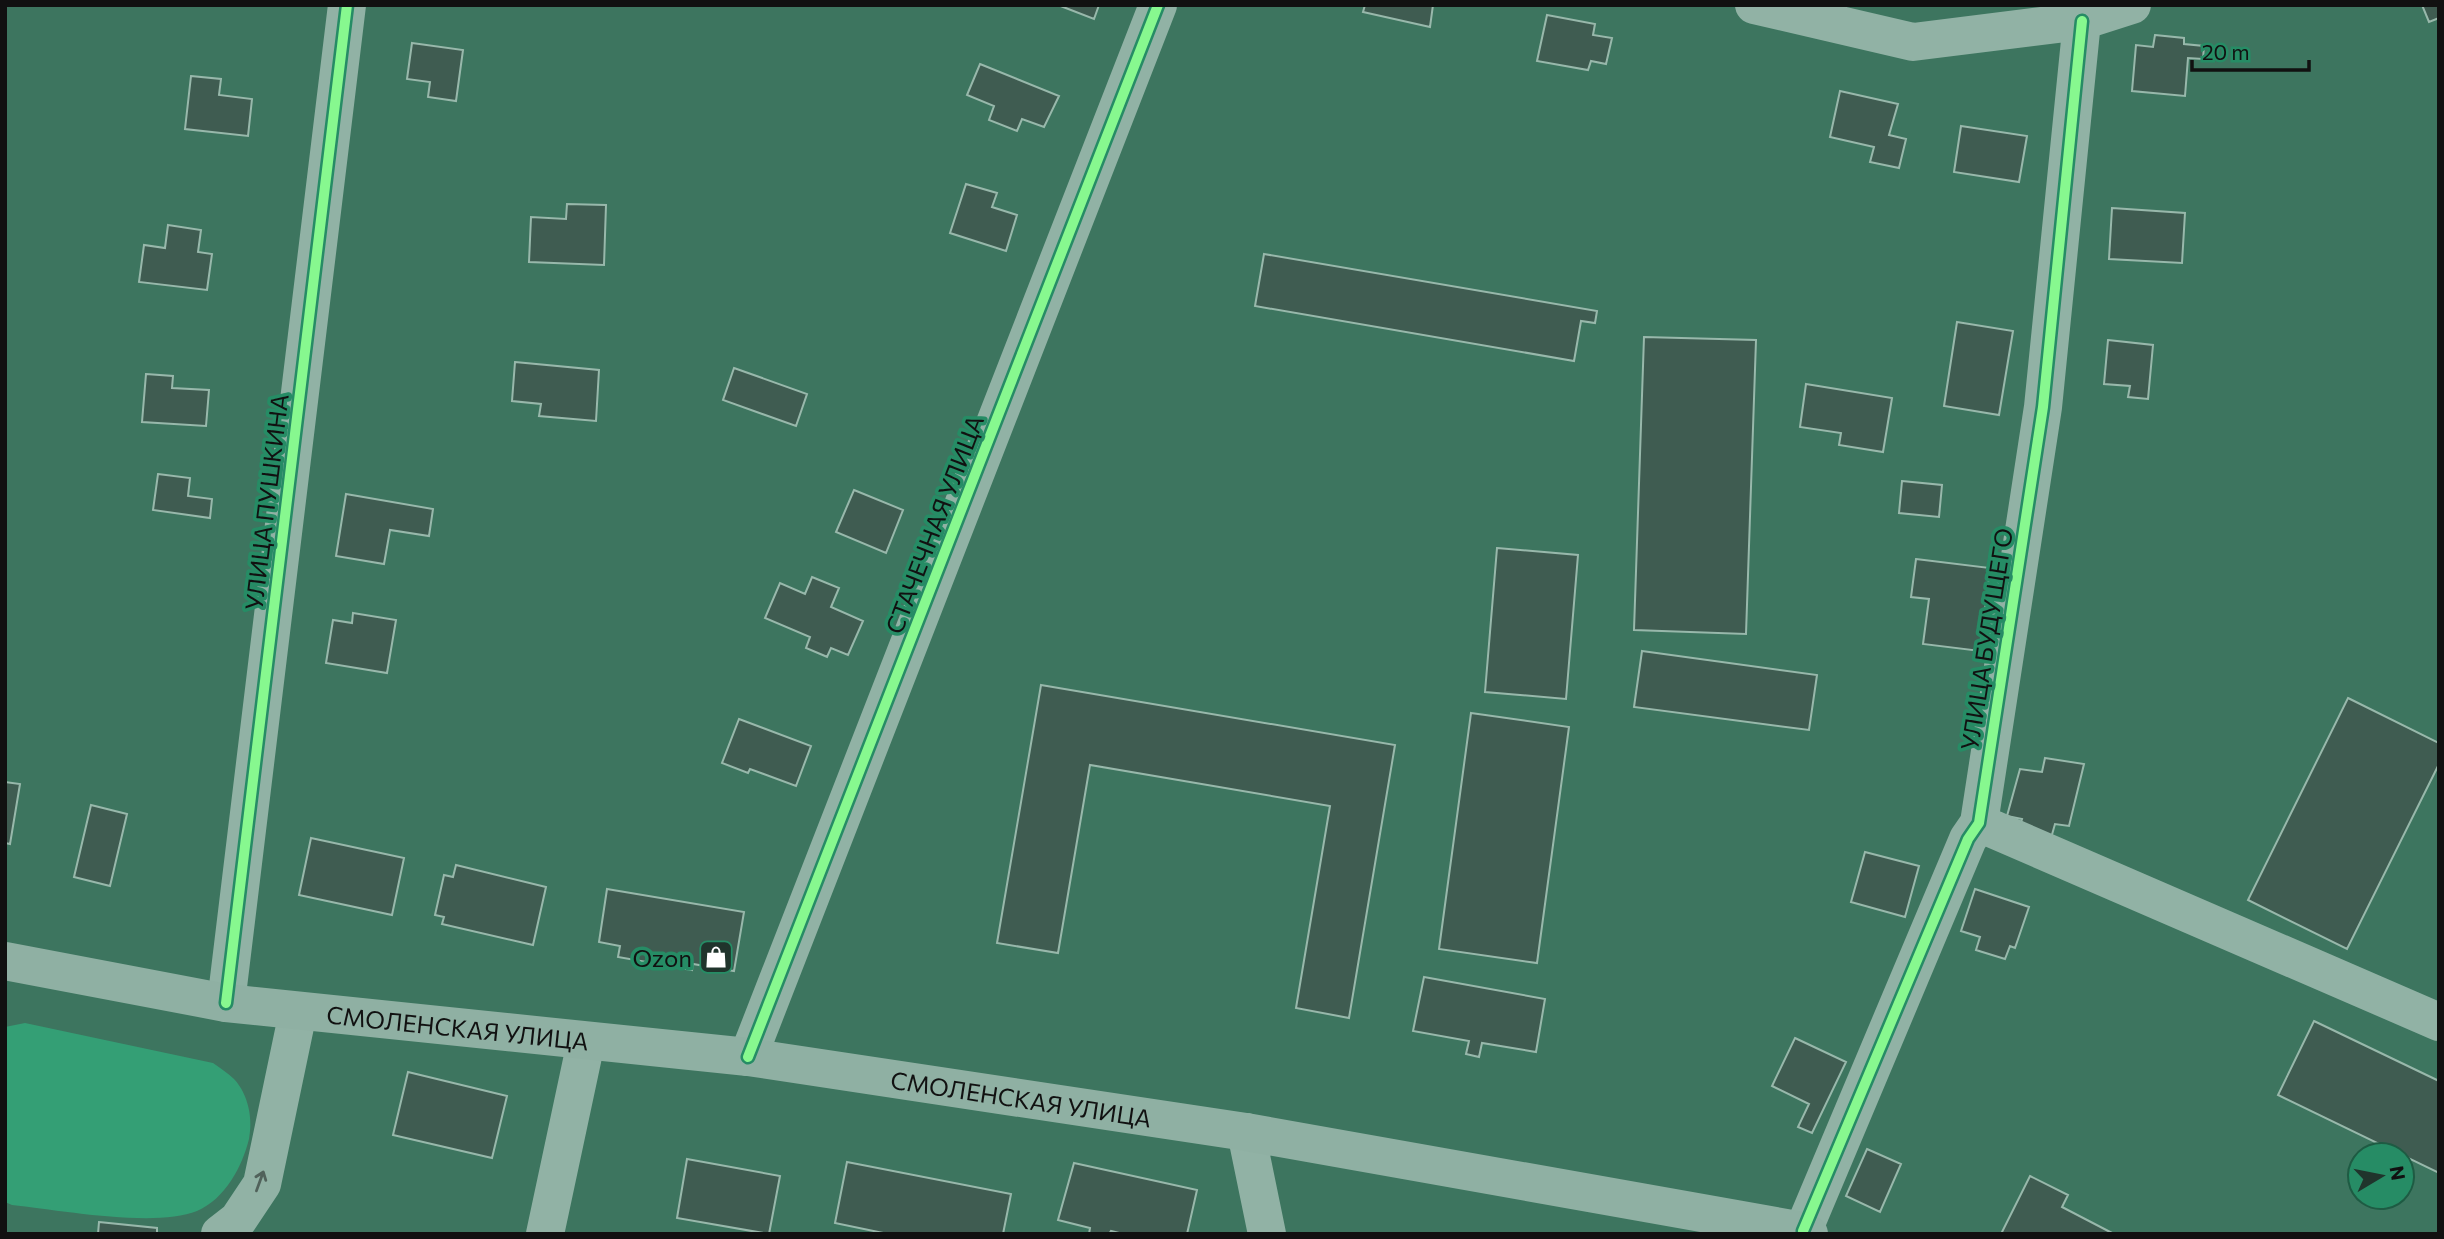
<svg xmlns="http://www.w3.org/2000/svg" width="2444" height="1239" font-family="Commissioner,sans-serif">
<rect width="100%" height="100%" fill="#3d755f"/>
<!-- green -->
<path fill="#349f75" d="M25 1023 213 1063C220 1068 228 1073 234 1079 249 1095 253 1120 249 1139 242 1167 225 1199 197 1211 155 1228 59 1210 12 1205L5 1202V1027Z"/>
<!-- building -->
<path fill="#3f5c51" stroke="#98b8ab" stroke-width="2" d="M1058 5H1099L1094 19Z
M1365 5H1433L1430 27 1363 12Z
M2422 5H2439V18L2429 22Z
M1547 15 1595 24 1593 35 1612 38 1606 64 1591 61 1588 70 1537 61Z
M2155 35 2184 38V44L2204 46 2203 59 2188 58 2185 96 2132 91 2136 45 2153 47Z
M412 43 463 50 456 101 428 97 430 82 407 79Z
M980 64 1059 96 1044 127 1022 119 1017 131 989 120 994 106 967 95Z
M191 76 221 79 219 95 252 99 248 136 185 129Z
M1840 91 1898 104 1889 135 1906 139 1899 168 1870 162 1874 147 1830 137Z
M1961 126 2027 136 2019 182 1954 172Z
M966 184 997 193 992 207 1017 215 1006 251 950 233Z
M567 204 606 205 604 265 529 262 531 217 566 219Z
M2112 208 2185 213 2182 263 2109 259Z
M168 225 201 230 198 252 212 254 207 290 139 282 144 245 165 248Z
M1264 254 1597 311 1595 323 1581 321 1574 361 1255 306Z
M1957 322 2013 331 1999 415 1944 406Z
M1644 337 1756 340 1746 634 1634 630Z
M2108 340 2153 345 2148 399 2128 397 2130 386 2104 384Z
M515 362 599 370 596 421 539 416 541 404 512 401Z
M734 368 807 394 796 426 723 400Z
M146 374 173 376 172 388 209 390 206 426 142 422Z
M1806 384 1892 398 1883 452 1839 445 1841 433 1800 427Z
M158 474 190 478 188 496 212 499 210 518 153 510Z
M1902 481 1942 485 1939 517 1899 513Z
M854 490 903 510 886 553 836 532Z
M346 494 433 509 429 536 390 530 384 564 336 556Z
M1497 548 1578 555 1566 699 1485 692Z
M1916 559 1990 568 1980 651 1923 644 1929 599 1911 597Z
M812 577 839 588 831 607 863 621 848 655 831 648 827 657 825 656 806 648 810 637 765 618 780 583 805 594Z
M353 613 396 620 387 673 326 663 333 620 352 623Z
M1642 651 1817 675 1809 730 1634 707Z
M1041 685 1395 745 1349 1018 1296 1008 1330 806 1090 765 1058 953 997 943Z
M2348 698 2439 743V764L2347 949 2248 900Z
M1471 713 1569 727 1537 963 1439 949Z
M739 719 811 746 796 786 750 769 748 773 722 763Z
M2045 758 2084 764 2069 826 2055 824 2051 838 2018 832 2022 819 2007 816 2020 769 2042 772Z
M5 782 20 784 10 844 5 843Z
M91 805 127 814 110 886 74 877Z
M311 838 404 858 392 915 299 895Z
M1865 852 1919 866 1905 917 1851 902Z
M456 865 546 887 533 945 442 924 444 917 435 915 444 875 453 877Z
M607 889 744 912 734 971 693 964 692 970 618 957 620 946 599 942Z
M1975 889 2029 907 2015 948 2010 946 2005 959 1976 950 1980 937 1961 931Z
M1424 977 1545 999 1536 1052 1482 1043 1479 1057 1466 1054 1469 1041 1413 1031Z
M2314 1021 2439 1081V1173L2278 1095Z
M1795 1038 1846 1062 1812 1133 1798 1127 1809 1104 1772 1086Z
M408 1072 507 1096 492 1158 393 1135Z
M1867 1149 1901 1164 1880 1212 1846 1196Z
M687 1159 780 1176 769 1234 677 1218Z
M847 1162 1011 1194 1003 1234H888L835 1223Z
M1074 1163 1197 1190 1187 1234H1123L1111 1231 1109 1234H1089L1090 1228 1058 1220Z
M2030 1176 2068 1195 2062 1207 2114 1234H2001Z
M99 1222 157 1228V1234H98Z"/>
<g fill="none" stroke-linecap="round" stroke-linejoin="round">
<!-- minor -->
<path stroke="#91b2a5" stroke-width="38" d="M1754 5 1913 42 2082 21 2132 5
M1979 823 2439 1022
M226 1003 347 5
M748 1057 1158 5
M1246 1132 1267 1234
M1803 1231 1968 839 1979 823 2043 407 2082 21
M220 1234 238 1220 262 1184 298 1012
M545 1234 586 1042"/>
<!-- major -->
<path stroke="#8fb0a3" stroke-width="38" id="s1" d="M5 961 226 1003 748 1057 1246 1132 1803 1231 1809 1234"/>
<!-- cycleway casing -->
<g stroke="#268c65" stroke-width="15">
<path id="cycleway" d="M226 1003 347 5
M748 1057 1158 5
M1803 1231 1968 839 1979 823 2043 407 2082 21"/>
</g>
<!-- cycleway -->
<use href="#cycleway" stroke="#87f88f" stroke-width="10"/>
</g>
<!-- one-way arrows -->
<defs><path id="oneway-shaft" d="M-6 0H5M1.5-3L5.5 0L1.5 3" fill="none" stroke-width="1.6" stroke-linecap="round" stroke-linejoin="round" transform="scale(1.75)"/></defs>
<use stroke="#51625b" href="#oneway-shaft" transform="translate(260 1181) rotate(-70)"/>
<!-- icons -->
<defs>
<g id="shop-square" transform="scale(1.75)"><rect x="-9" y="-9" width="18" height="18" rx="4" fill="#20342c" stroke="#268c65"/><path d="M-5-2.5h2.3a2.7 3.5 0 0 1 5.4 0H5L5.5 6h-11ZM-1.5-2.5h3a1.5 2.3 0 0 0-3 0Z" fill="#fff"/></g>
</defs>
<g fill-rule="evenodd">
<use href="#shop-square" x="716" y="957"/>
</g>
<g text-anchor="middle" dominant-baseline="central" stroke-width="7" stroke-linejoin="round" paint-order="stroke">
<!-- street labels -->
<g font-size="24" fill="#111" stroke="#268c65">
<text transform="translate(266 502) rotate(-83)">УЛИЦА ПУШКИНА</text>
<text transform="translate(934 524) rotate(-69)">СТАЧЕЧНАЯ УЛИЦА</text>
<text transform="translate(1986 639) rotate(-81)">УЛИЦА БУДУЩЕГО</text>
<text stroke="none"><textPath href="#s1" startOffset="458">СМОЛЕНСКАЯ УЛИЦА</textPath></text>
<text stroke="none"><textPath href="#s1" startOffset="1026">СМОЛЕНСКАЯ УЛИЦА</textPath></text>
</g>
<!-- poi labels -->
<g font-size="24" fill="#111" stroke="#268c65" text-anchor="end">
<text x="692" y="957">Ozon</text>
</g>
</g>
<!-- border -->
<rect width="2444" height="1239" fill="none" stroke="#111111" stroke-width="14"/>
<!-- north arrow -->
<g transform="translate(2381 1176) rotate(80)"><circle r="33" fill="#268c65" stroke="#1e5b43" stroke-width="2"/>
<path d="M0-5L12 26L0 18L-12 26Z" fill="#20342c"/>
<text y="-10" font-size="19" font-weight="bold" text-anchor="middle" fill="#111111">N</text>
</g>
<!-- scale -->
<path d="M2192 60v10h117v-10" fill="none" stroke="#111111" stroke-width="3.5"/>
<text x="2202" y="60" font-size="21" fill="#111111" stroke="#268c65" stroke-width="5" paint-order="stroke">20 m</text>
</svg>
